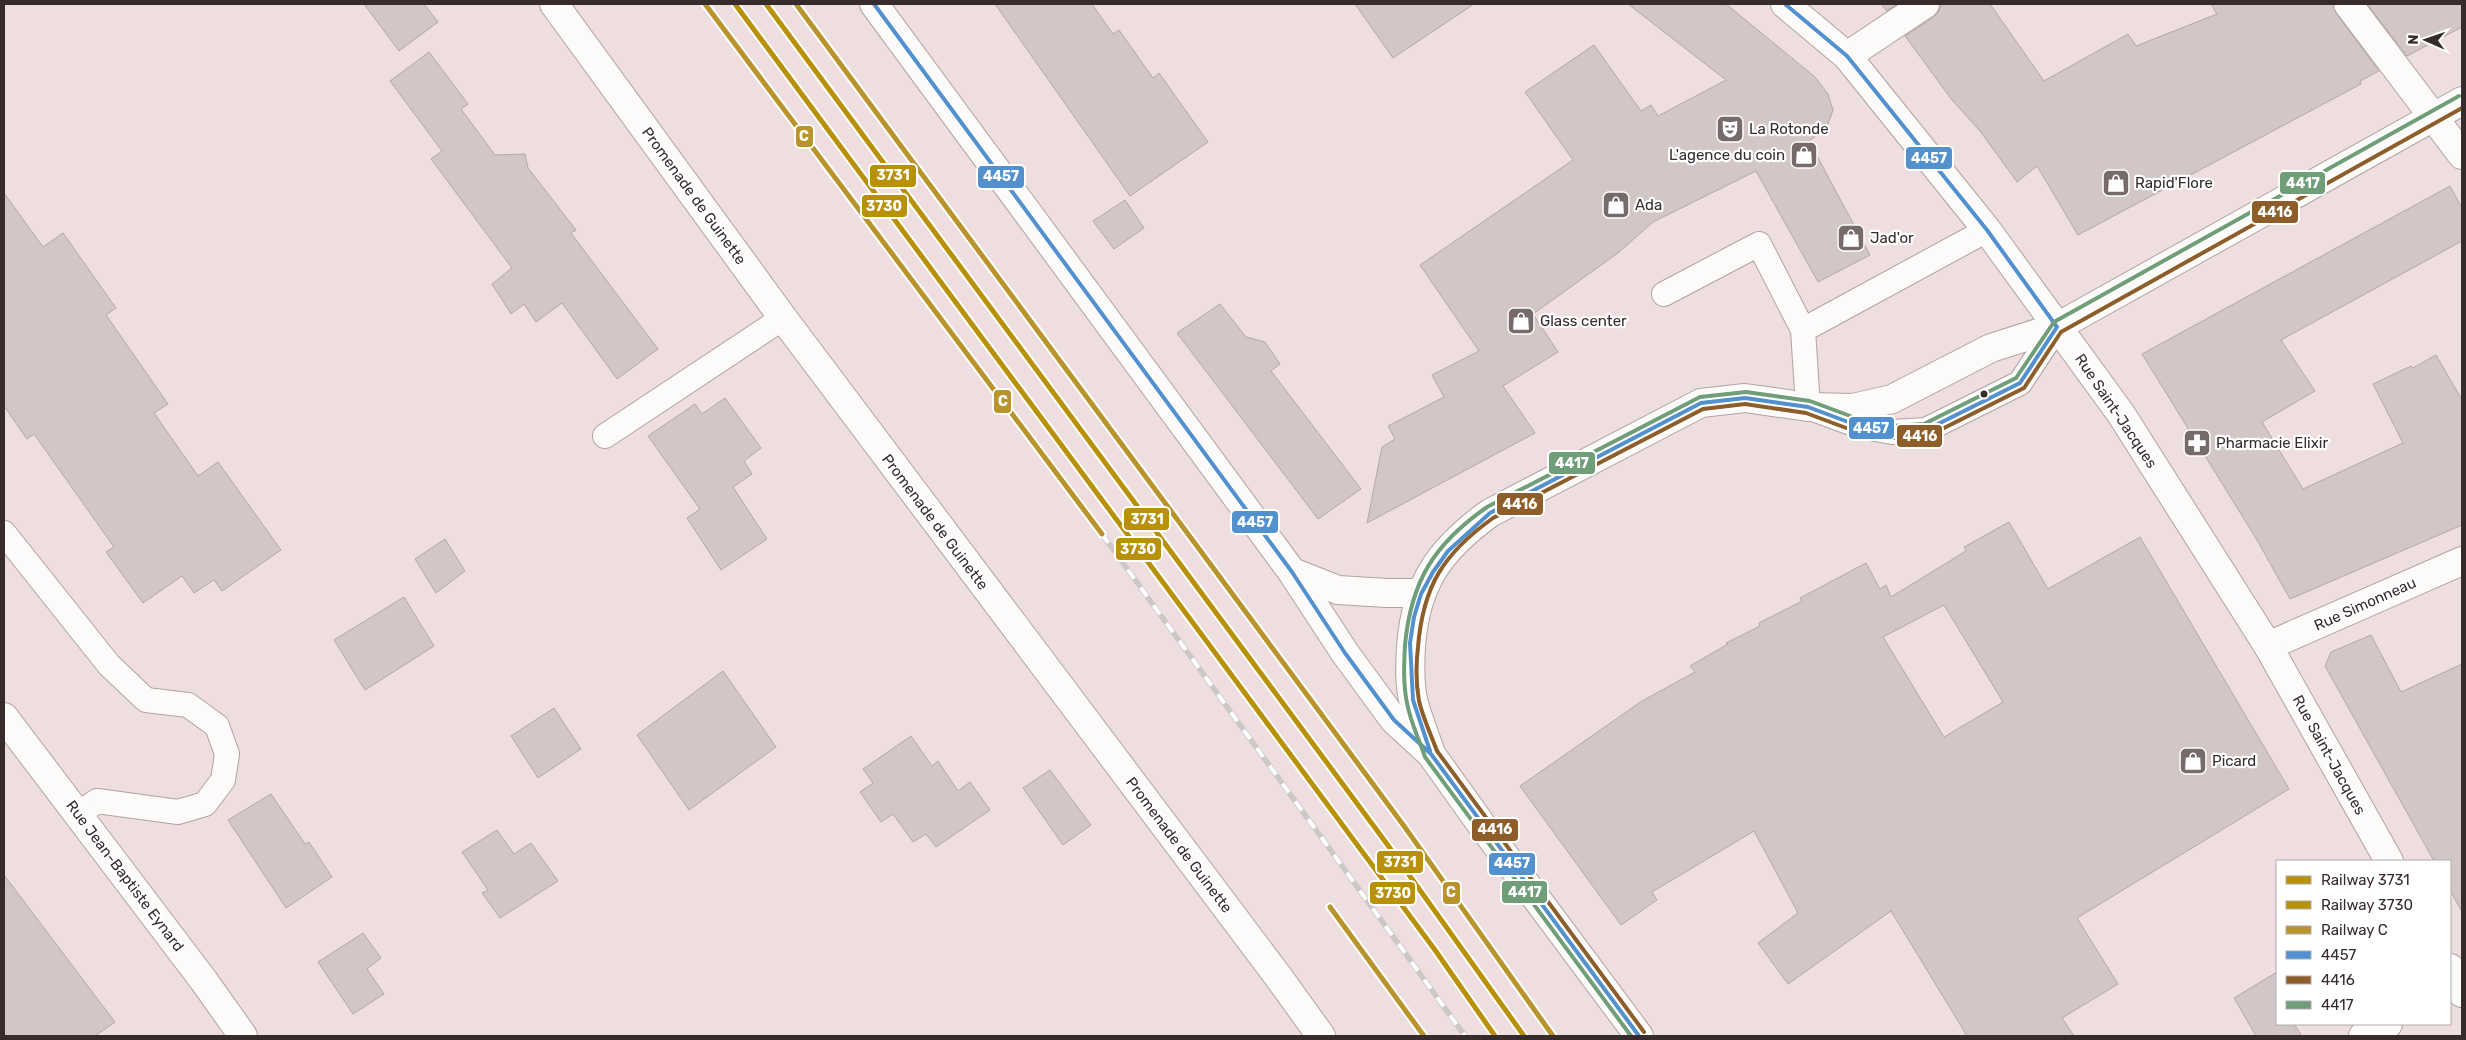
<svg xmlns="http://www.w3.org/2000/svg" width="2466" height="1040" font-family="Rubik,sans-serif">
<rect width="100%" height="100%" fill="#efdedf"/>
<!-- building -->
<path fill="#d3c6c7" stroke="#b5a7a8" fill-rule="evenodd" d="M364 4H424L438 22 399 51Z
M995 4H1092L1113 34 1119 30 1153 78 1159 73 1208 142 1130 196Z
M1355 4H1474L1393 58Z
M1628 4H1726L1815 77 1828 94 1833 110 1827 127 1809 141 1870 255 1818 282 1756 171 1653 222 1618 253 1533 314 1558 352 1503 386 1535 433 1367 523 1382 447 1395 439 1388 426 1444 397 1432 375 1479 351 1420 265 1573 160 1525 92 1594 45 1641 111 1651 105 1658 116 1726 80Z
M1881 4H1897L1887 11Z
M1941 4H1990L2044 81 2128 34 2136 46 2217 14 2211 4H2333L2336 13 2379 71 2360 81 2361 84 2078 235 2037 166 2017 182 1980 131 1952 100 1905 36 1934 17 1939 11Z
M2367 4H2462V27L2407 56Z
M429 52 468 104 461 109 495 155 525 154 528 168 576 230 571 233 658 349 617 379 562 303 536 322 524 304 511 314 492 284 512 268 431 159 442 151 390 81Z
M2450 186 2462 208V241L2281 340 2315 391 2262 422 2303 489 2403 443 2373 384 2411 366 2413 368 2436 355 2462 400V525L2290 599 2257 540 2142 354Z
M4 193 43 247 63 233 116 308 106 315 168 404 154 413 198 476 218 462 281 550 222 591 214 580 194 593 182 576 143 603 106 552 114 547 34 434 27 439 4 406Z
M1125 200 1144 228 1114 249 1093 221Z
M1220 304 1246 337 1265 342 1280 364 1271 371 1361 489 1318 519 1177 333Z
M725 398 761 448 744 461 752 474 733 487 767 539 721 570 687 518 700 509 648 436 695 404 702 414Z
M2009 522 2048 589 2140 537 2289 789 2077 918 2118 984 2062 1018 2074 1036H1967L1891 911 1788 984 1758 943 1798 913 1754 831 1652 892 1657 900 1621 925 1520 786 1642 701 1695 672 1690 666 1728 644 1726 643 1760 626 1759 623 1802 601 1800 598 1866 563 1880 589 1886 585 1891 597 1966 551 1964 547ZM1944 605 2003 702 1944 737 1883 637Z
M445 539 465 571 436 593 415 559Z
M404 597 434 646 365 690 334 640Z
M2371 635 2401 692 2462 664V912L2450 890V861H2434L2325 666 2331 652Z
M723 671 776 747 689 810 637 735Z
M554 708 581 749 538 778 511 736Z
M911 736 932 766 938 761 958 791 970 782 990 810 936 847 926 834 913 842 893 814 881 822 860 792 873 783 863 769Z
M1050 770 1091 825 1063 845 1023 788Z
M271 794 305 844 309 842 332 877 286 908 228 820Z
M497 830 514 854 531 843 558 881 500 918 482 893 488 890 462 852Z
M4 875 115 1022 95 1036H4Z
M363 933 381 958 367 969 384 994 353 1014 318 962Z
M2277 972V1024H2294L2302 1036H2256L2234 998Z"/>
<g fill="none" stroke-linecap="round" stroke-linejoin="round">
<!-- service casing -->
<g stroke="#b0a3a4" stroke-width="26">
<path id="service" d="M1987 230 1803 330 1808 407 1859 426 1892 432 1926 430 2020 383 2057 327
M1664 294 1759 244 1803 330
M605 436 783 318
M4 533 109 665 146 700 188 705 217 726 227 754 223 780 205 804 178 812 97 801 78 814"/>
</g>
<!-- minor casing -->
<g stroke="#b0a3a4" stroke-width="30">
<path id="minor" d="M554 4 783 318 1277 975 1321 1036
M2348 4 2462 155
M1847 56 1925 4
M2268 646 2462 561
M4 717 204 981 243 1036
M2363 1036 2388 1024"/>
</g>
<!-- tertiary casing -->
<g stroke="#b0a3a4" stroke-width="30">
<path id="tertiary" d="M874 4 1292 572 1345 653 1394 720 1431 754 1481 824 1639 1036
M1292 572 1338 590 1387 593H1421
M1430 751C1425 735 1418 719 1414 703 1409 686 1410 664 1411 646 1416 583 1439 550 1490 513L1701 403 1745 398 1808 407 1853 408 1892 399 1991 348 2057 327"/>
</g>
<!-- secondary casing -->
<g stroke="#b0a3a4" stroke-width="30">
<path id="secondary" d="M1785 4 1847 56 1987 230 2121 414 2268 646 2389 861
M2057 327 2462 101
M2450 968 2462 993"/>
</g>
<!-- service -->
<use href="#service" stroke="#fdfafa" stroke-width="24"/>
<!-- minor -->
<use href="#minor" stroke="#fdfafa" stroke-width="28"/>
<!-- tertiary -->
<use href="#tertiary" stroke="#fdfafa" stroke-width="28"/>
<!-- secondary -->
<use href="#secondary" stroke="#fdfafa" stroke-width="28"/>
<!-- rail casing -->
<g stroke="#ccc8c8" stroke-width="5.5">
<path id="rail" d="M1102 534 1465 1036"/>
</g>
<!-- rail -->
<use href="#rail" stroke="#fff" stroke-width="4" stroke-dasharray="11" stroke-linecap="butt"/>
<!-- bus-1 casing -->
<g stroke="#fff" stroke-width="8">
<path id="bus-1" d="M874 4 1292 572 1345 653 1394 720 1431 754 1639 1036
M1785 4 1847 56 1987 230 2057 327
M1430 751 1413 700 1410 643 1414 617 1421 594 1433 572 1448 551 1490 513 1701 403 1745 398 1808 407 1859 426 1892 432 1926 430 2020 383 2057 327"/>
</g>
<!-- bus-2 casing -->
<g stroke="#fff" stroke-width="8">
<path id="bus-2" d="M1644 1032 1437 751C1431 735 1423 718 1419 701 1416 684 1416 664 1418 647 1423 586 1443 554 1493 518L1703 409 1745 404 1806 413 1857 432 1891 438 1928 436 2024 388 2061 332 2462 108"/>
</g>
<!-- bus-3 casing -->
<g stroke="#fff" stroke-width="8">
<path id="bus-3" d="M1631 1036 1425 757C1419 739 1410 721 1407 703 1403 684 1404 664 1405 645 1411 581 1434 544 1487 507L1700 397 1746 392 1810 401 1861 420 1892 426 1924 424 2016 378 2054 322 2459 96"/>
</g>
<!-- bus-1 -->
<use href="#bus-1" stroke="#5291ce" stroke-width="4"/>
<!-- bus-2 -->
<use href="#bus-2" stroke="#8d5e2a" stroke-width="4"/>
<!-- bus-3 -->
<use href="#bus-3" stroke="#709e78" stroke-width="4"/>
<!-- rail-1 casing -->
<g stroke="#fff" stroke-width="9">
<path id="rail-1" d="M766 4 1387 844 1524 1036"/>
</g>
<!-- rail-2 casing -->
<g stroke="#fff" stroke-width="9">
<path id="rail-2" d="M735 4 1435 950 1495 1036"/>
</g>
<!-- rail-3 casing -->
<g stroke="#fff" stroke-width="9">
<path id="rail-3" d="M705 4 1102 534
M796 4 1404 826 1553 1036
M1330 907 1424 1036"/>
</g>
<!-- rail-1 -->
<use href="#rail-1" stroke="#b89109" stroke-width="5"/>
<!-- rail-2 -->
<use href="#rail-2" stroke="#b89109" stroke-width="5"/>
<!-- rail-3 -->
<use href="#rail-3" stroke="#b9942c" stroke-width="5"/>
</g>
<!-- icons -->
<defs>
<g id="theatre-square" transform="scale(1.4375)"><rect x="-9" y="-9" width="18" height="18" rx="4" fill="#776a6b" stroke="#fff"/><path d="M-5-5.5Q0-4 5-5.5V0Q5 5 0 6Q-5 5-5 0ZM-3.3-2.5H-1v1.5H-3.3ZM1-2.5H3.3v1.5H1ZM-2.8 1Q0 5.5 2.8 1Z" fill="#fff"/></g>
<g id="shop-square" transform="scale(1.4375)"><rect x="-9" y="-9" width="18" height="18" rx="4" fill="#776a6b" stroke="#fff"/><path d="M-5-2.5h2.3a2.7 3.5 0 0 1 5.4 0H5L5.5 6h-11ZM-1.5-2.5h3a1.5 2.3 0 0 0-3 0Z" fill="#fff"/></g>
<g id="pharmacy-square" transform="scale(1.4375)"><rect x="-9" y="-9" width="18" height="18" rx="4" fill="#776a6b" stroke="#fff"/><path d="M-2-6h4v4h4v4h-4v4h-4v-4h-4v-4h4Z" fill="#fff"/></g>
</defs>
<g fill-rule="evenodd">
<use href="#theatre-square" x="1730" y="129"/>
<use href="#shop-square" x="1804" y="155"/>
<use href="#shop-square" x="2116" y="183"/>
<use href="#shop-square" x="1616" y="205"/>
<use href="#shop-square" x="1851" y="238"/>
<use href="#shop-square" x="1521" y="321"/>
<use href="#pharmacy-square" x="2197" y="443"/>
<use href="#shop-square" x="2193" y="761"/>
</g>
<!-- markers -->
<circle fill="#372b2c" stroke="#fff" stroke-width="2" cx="1984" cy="394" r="4.5"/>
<g text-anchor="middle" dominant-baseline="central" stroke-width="4.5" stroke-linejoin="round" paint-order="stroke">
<!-- poi labels -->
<g font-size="15" fill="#372b2c" stroke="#fff" text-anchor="start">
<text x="1749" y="129">La Rotonde</text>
<text x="1785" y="155" text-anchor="end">L'agence du coin</text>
<text x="2135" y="183">Rapid'Flore</text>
<text x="1635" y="205">Ada</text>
<text x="1870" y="238">Jad'or</text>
<text x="1540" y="321">Glass center</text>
<text x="2216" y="443">Pharmacie Elixir</text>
<text x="2212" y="761">Picard</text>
</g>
<!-- street labels -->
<g font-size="15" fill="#372b2c" stroke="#fff">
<text transform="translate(694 196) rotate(54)">Promenade de Guinette</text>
<text transform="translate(2116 411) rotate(56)">Rue Saint-Jacques</text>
<text transform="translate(935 522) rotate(53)">Promenade de Guinette</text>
<text transform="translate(2365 604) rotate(-24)">Rue Simonneau</text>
<text transform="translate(2329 755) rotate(61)">Rue Saint-Jacques</text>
<text transform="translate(1179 845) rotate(53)">Promenade de Guinette</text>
<text transform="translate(125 876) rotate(53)">Rue Jean-Baptiste Eynard</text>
</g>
</g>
<g stroke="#fff" stroke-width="2">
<rect x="795" y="125" width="19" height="23" rx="5" fill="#b9942c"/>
<rect x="1905" y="146" width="48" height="24" rx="5" fill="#5291ce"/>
<rect x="869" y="164" width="48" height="24" rx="5" fill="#b89109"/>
<rect x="977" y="165" width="48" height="24" rx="5" fill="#5291ce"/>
<rect x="2279" y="171" width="47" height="24" rx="5" fill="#709e78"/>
<rect x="861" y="194" width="47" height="24" rx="5" fill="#b89109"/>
<rect x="2251" y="200" width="48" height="24" rx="5" fill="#8d5e2a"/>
<rect x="993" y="389" width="19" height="25" rx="5" fill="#b9942c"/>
<rect x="1848" y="416" width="47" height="24" rx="5" fill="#5291ce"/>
<rect x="1896" y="424" width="47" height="24" rx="5" fill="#8d5e2a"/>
<rect x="1548" y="451" width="48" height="24" rx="5" fill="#709e78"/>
<rect x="1496" y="492" width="48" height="24" rx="5" fill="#8d5e2a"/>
<rect x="1123" y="507" width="47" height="24" rx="5" fill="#b89109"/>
<rect x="1231" y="510" width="48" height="24" rx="5" fill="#5291ce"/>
<rect x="1115" y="537" width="47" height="24" rx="5" fill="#b89109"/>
<rect x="1471" y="818" width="48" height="24" rx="5" fill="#8d5e2a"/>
<rect x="1376" y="850" width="48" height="24" rx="5" fill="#b89109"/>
<rect x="1488" y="852" width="48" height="24" rx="5" fill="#5291ce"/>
<rect x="1501" y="880" width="47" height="24" rx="5" fill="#709e78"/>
<rect x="1442" y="881" width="19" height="24" rx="5" fill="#b9942c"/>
<rect x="1369" y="881" width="47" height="24" rx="5" fill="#b89109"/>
</g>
<g font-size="14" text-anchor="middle" font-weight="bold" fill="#fff">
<text x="804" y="141">C</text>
<text x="1929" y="163">4457</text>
<text x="893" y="180">3731</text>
<text x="1001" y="181">4457</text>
<text x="2303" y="188">4417</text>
<text x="884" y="211">3730</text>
<text x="2275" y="217">4416</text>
<text x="1003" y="406">C</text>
<text x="1871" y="433">4457</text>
<text x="1920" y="441">4416</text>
<text x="1572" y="468">4417</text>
<text x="1520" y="509">4416</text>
<text x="1147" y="524">3731</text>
<text x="1255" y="527">4457</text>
<text x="1138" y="554">3730</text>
<text x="1495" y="834">4416</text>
<text x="1400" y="867">3731</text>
<text x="1512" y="868">4457</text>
<text x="1525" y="897">4417</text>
<text x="1451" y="897">C</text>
<text x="1393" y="898">3730</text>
</g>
<!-- border -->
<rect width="2466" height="1040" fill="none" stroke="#372b2c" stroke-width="10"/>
<!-- legend -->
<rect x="2276" y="860" width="175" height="165" fill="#ffffff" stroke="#afaaab"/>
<rect x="2286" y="876" width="25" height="8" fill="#b89109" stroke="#afaaab"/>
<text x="2321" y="885" font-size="15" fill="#372b2c">Railway 3731</text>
<rect x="2286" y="901" width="25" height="8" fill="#b89109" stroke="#afaaab"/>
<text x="2321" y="910" font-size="15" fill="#372b2c">Railway 3730</text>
<rect x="2286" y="926" width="25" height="8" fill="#b9942c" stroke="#afaaab"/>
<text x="2321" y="935" font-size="15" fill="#372b2c">Railway C</text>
<rect x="2286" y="951" width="25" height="8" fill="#5291ce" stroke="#afaaab"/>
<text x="2321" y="960" font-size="15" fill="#372b2c">4457</text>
<rect x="2286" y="976" width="25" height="8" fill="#8d5e2a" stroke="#afaaab"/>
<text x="2321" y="985" font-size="15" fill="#372b2c">4416</text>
<rect x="2286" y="1001" width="25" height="8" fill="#709e78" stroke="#afaaab"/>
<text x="2321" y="1010" font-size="15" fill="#372b2c">4417</text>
<!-- north arrow -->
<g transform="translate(2426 40) rotate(272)" stroke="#ffffff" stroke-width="4" paint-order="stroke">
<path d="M0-4L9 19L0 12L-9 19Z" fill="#372b2c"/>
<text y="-8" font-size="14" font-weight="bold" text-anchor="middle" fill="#372b2c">N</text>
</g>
</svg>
